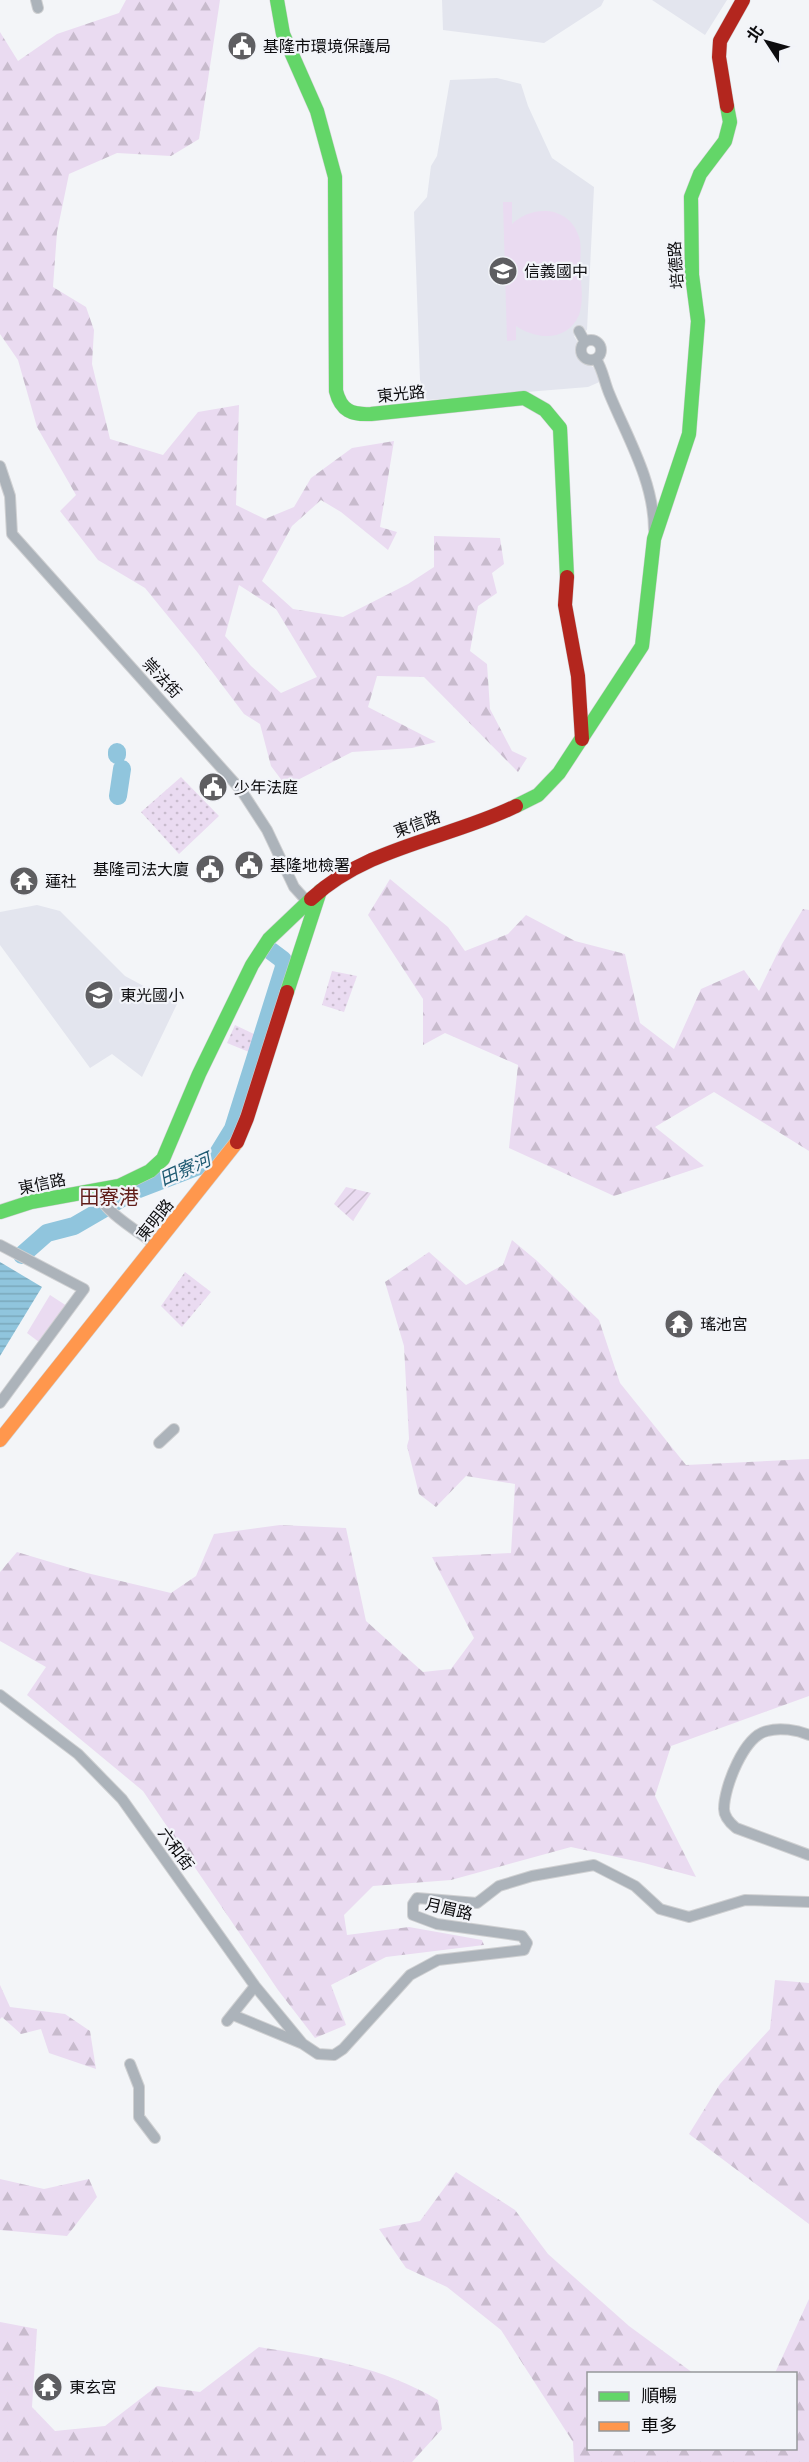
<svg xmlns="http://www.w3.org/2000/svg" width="809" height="2462" font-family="'Roboto Serif','Noto Sans TC',serif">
<defs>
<pattern id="forest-firs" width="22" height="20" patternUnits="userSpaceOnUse" patternTransform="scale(1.5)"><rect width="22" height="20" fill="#eadbf1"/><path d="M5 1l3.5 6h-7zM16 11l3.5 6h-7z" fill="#c8bbcd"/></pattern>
<pattern id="park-dots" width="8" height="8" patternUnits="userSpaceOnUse" patternTransform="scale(1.5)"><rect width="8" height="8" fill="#eadbf1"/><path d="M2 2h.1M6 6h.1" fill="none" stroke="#c8bbcd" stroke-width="1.8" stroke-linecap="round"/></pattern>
<pattern id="garden-furrows" width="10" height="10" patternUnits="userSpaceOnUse" patternTransform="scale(1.5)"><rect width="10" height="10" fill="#eadbf1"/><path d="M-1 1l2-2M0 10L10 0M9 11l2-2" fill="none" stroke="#c8bbcd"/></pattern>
<pattern id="water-rules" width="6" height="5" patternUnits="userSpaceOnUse" patternTransform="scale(1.5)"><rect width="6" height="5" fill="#90c5dd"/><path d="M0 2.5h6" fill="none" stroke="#7ba8bc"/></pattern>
</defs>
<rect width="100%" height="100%" fill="#f3f5f8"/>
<!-- built -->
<path fill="#e3e5ee" d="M442 0H604L601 6 544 43 443 30Z
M652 0H727L705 35Z
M497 78 521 84 528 106 552 158 594 187 587 330 574 336 577 341 579 358 599 371 604 380 588 387 427 400 420 380 414 212 427 197 431 166 437 156 450 80Z
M37 905 60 911 125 976 177 1004 142 1077 112 1054 90 1068 0 945V912Z"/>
<!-- forest -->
<path fill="url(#forest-firs)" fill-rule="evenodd" d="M126 0H220L199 139 171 156 117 153 69 174 57 232 53 287 86 307 94 330 92 364 110 439 163 455 198 412 239 405 236 505 265 519 294 507 311 478 352 448 394 441 380 527 397 532 388 550 341 512 321 500 292 526 262 581 293 609 343 617 408 584 434 567V536L500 538 504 564 492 573 497 593 478 606 470 651 487 664 490 709 512 751 527 758 518 772 424 677 377 676 368 707 436 742 412 748 352 752 286 786 271 766 260 724 244 714 198 653 145 588 98 560 60 511 76 495 37 427 18 360 0 334V32L18 61 57 34 119 13ZM239 585 276 609 317 677 281 693 251 666 225 636Z
M390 879 448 927 465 951 508 934 526 915 575 941 625 954 640 1023 674 1049 701 989 744 970 759 991 782 944 803 909 809 910V1151L714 1092 655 1127 704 1166 614 1196 509 1148 518 1065 445 1033 423 1045V999L368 915Z
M512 1240 536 1260 599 1320 620 1383 686 1465 809 1459V1696L671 1746 655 1796 696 1877 644 1863 571 1847 451 1880 373 1886 344 1915 347 1935 409 1927 482 1940 484 1945 386 1957 331 1985 346 2025 315 2038 278 1990 143 1791 27 1695 46 1667 0 1641V1572L17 1552 87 1573 171 1593 196 1576 214 1534 280 1525 346 1528 366 1621 423 1672 451 1669 474 1638 432 1557 511 1553 515 1484 466 1476 436 1507 419 1494 407 1446 409 1439 404 1346 385 1282 429 1252 466 1285 503 1265Z
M775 1980 809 1983V2224L689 2134 720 2084 770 2029Z
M0 1985 10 2007 65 2014 90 2031 96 2069 49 2053 41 2029 21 2034 2 2017 0 2019Z
M456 2172 515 2210 548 2254 629 2326 693 2373 588 2374V2448H796V2374L775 2373 809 2299V2462H574L573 2442 501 2330 447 2287 406 2268 379 2229 420 2221Z
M0 2179 44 2189 89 2179 97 2197 67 2236 0 2230Z
M0 2322 37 2329 32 2407 55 2431 105 2426 157 2386 200 2392 259 2347C321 2357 383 2367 438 2400L442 2429 412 2462H0Z"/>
<!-- park -->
<path fill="url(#park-dots)" d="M181 777 219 816 179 854 141 812Z
M332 971 357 976 344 1012 322 1005Z
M235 1025 256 1035 249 1052 227 1043Z
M185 1272 211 1292 182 1327 161 1306Z"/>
<!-- garden -->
<path fill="url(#garden-furrows)" d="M346 1187 371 1193 353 1221 334 1204Z"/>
<!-- pitch -->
<path fill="#eadbf1" d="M503 202H512V224C532 205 569 205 579 237 582 246 580 259 580 269 581 283 584 301 579 315 567 342 537 340 516 326V340L507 341Z
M50 1295 70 1308 43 1345 27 1333Z"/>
<!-- water -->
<path fill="url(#water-rules)" d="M0 1262 42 1287 0 1356Z"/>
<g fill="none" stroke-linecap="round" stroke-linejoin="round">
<!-- river -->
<path stroke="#90c5dd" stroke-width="18" d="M117 755V752
M118 796 122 769
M22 1255 47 1233 74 1226 136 1190 209 1162 217 1155 233 1129 284 967 283 960 271 951"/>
<!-- street casing -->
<g stroke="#cfd0d2" stroke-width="12">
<path id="street" d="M36 0 38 8
M579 331 585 342
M581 350a10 10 0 1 1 20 0a10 10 0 1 1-20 0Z
M596 359C603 370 604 381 609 393 627 437 654 481 654 530
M0 466 10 496 12 534 241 790 267 830 294 887 313 908
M95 1191C107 1214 135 1229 156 1245
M0 1245 84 1289 0 1403
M159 1443 174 1429
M0 1695 78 1754 122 1799 255 1986 302 2043
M809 1735C797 1730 780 1727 767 1731 744 1736 724 1787 724 1809 724 1817 730 1823 736 1828L809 1855
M233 2015 303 2044 318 2054 334 2055 343 2049 410 1975 438 1960 524 1950 527 1943 522 1936 437 1924 413 1915V1904L417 1898 477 1903 499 1886 532 1876 594 1865 635 1886 660 1909 689 1917 745 1900 809 1902
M227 2021 255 1986
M130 2064 139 2087V2117L155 2138"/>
</g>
<!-- fast casing -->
<g stroke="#cfd0d2" stroke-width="15">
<path id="fast" d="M277 0 283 34 317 111 335 177 336 391C341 411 352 415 371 414L524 398 545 410 560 428 567 577
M516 806 538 795 559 773 642 646 654 539 689 434 698 321 692 275 691 197 700 174 725 141 730 122 727 106
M287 992 320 891
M0 1212 31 1202 119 1186 150 1171 163 1159 199 1074 252 965 269 939 311 899"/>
</g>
<!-- slow casing -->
<g stroke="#cfd0d2" stroke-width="15">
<path id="slow" d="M0 1440 237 1142"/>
</g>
<!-- jam casing -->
<g stroke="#cfd0d2" stroke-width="15">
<path id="jam" d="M727 106 719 57 720 41 743 0
M567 577 565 605 578 676 582 739
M311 899C368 846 449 839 516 806
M237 1142 247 1118 287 992"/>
</g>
<!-- street -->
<use href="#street" stroke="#acb3ba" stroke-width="10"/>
<!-- fast -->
<use href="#fast" stroke="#63d668" stroke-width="14"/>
<!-- slow -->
<use href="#slow" stroke="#ff974d" stroke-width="14"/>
<!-- jam -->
<use href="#jam" stroke="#b3261e" stroke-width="14"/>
</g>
<!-- icons -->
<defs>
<g id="civic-disc" transform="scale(1.5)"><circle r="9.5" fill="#5e5e61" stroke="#f2f4f9"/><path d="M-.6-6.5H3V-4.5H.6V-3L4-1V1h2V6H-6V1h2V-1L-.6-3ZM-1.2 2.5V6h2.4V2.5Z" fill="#fff"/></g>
<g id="school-disc" transform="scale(1.5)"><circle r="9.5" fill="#5e5e61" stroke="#f2f4f9"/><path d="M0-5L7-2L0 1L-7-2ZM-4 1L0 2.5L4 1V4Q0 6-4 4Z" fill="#fff"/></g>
<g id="temple-disc" transform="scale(1.5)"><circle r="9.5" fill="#5e5e61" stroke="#f2f4f9"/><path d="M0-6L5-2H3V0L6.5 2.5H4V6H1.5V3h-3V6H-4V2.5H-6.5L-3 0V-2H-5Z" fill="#fff"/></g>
</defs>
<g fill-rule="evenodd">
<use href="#civic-disc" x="242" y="46"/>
<use href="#school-disc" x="503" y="271"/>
<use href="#civic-disc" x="213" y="787"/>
<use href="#civic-disc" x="249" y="865"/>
<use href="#civic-disc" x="210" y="869"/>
<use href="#temple-disc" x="24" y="881"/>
<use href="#school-disc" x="99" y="995"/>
<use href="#temple-disc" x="679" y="1324"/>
<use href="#temple-disc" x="48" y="2387"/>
</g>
<g text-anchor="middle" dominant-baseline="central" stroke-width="4.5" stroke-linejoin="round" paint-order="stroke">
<!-- poi labels -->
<g font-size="16" fill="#0d0d0f" stroke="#f2f4f9" text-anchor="start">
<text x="263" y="46">基隆市環境保護局</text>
<text x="524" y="271">信義國中</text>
<text x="234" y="787">少年法庭</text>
<text x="270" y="865">基隆地檢署</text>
<text x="189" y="869" text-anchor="end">基隆司法大廈</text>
<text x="45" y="881">蓮社</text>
<text x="120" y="995">東光國小</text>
<text x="700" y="1324">瑤池宮</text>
<text x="69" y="2387">東玄宮</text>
</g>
<!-- street labels -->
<g font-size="16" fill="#0d0d0f" stroke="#f2f4f9">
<text transform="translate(676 265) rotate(-94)">培德路</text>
<text transform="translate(401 394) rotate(-6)">東光路</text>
<text transform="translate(162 678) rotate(47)">崇法街</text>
<text transform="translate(417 824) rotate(-20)">東信路</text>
<text transform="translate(42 1184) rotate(-12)">東信路</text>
<text transform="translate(155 1220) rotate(-51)">東明路</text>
<text transform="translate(176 1849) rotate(54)">六和街</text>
<text transform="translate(449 1909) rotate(13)">月眉路</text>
</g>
<!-- water labels -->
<g font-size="18" font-style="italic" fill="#1e5a72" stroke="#f2f4f9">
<text transform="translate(185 1169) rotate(-24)">田寮河</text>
</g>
<!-- quarter labels -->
<g font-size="20" fill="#611d19" stroke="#f2f4f9">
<text x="109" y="1197">田寮港</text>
</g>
</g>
<!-- legend -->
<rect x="587" y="2372" width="210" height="78" fill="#f2f4f9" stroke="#96989b" stroke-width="1.5"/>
<rect x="599" y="2392" width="30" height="9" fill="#63d668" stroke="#96989b" stroke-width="1.5"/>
<text x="641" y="2402" font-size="18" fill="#0d0d0f">順暢</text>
<rect x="599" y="2422" width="30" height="9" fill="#ff974d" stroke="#96989b" stroke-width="1.5"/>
<text x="641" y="2432" font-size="18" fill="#0d0d0f">車多</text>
<!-- north arrow -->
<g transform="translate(767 42) rotate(306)" stroke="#f2f4f9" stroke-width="4.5" paint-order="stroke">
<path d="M0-4.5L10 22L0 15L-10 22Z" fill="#0d0d0f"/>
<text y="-9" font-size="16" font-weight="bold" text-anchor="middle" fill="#0d0d0f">北</text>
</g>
</svg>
